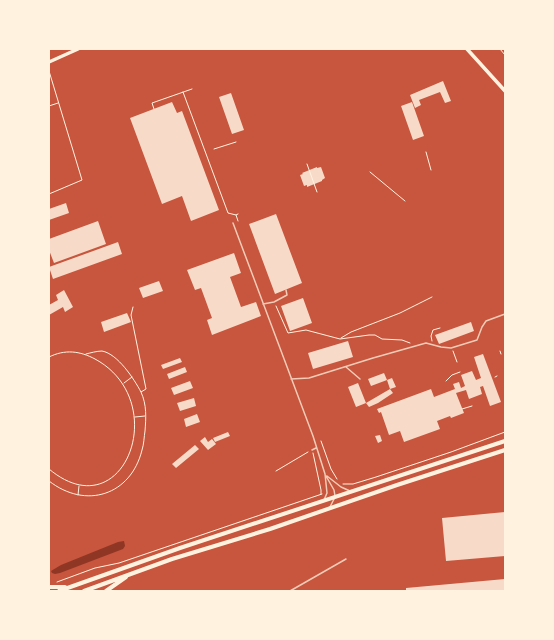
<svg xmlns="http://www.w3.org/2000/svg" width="554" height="640" font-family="'Fira Sans',sans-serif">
<rect width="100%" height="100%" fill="#c8553d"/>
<!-- water -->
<path fill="#8f3625" d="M124 541 125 546 123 549 60 573 55 574 52 573 51 571 61 565 118 542Z"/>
<!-- building -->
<path fill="#f7dbc8" d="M443 81 451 101 445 103 440 92 419 100 421 105 415 108 410 95Z
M231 93 244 130 232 134 219 97Z
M172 102 177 113 182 111 219 210 191 221 182 196 162 204 130 118Z
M412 102 424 136 413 140 401 106Z
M317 167V168L321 167 325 178 322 180V181L307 187V185L304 186 300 175 303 174 302 173Z
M66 203 69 213 49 220V209Z
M276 214 302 283 275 294 249 224Z
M98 221 106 244 54 263 49 250V239Z
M118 242 122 254 53 279 49 267Z
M234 253 241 273 230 277 241 307 256 302 261 316 212 335 207 320 212 318 201 288 195 290 187 270Z
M159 281 163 291 143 298 139 288Z
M64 290 73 307 65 312 63 307 49 315V305L58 300 56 295Z
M303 298 312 323 290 331 281 306Z
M127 313 131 322 104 332 101 322Z
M471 322 474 331 439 344 435 335Z
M348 341 353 357 313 369 308 353Z
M483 354 501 402 490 406 483 386 480 387 482 394 469 399 466 390 456 393 464 413 451 418 450 416 437 421 440 429 404 442 400 431 389 435 381 412 379 413 377 409 431 389 434 397 455 389 453 384 459 382 461 388 465 386 461 375 472 371 476 380 481 378 474 357Z
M180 358 182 362 163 369 161 365Z
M185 367 187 372 169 379 167 374Z
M384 373 387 380 371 386 368 379Z
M392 378 396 387 390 389 393 393 378 403 369 407 366 403 356 407 348 387 358 383 366 403 390 389 387 380Z
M190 381 193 388 174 395 171 388Z
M194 398 196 406 180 411 177 403Z
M197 414 200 422 186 427 184 419Z
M228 432 230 436 215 442 213 438Z
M380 435 382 441 378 443 375 436Z
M205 437 208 442 212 439 216 444 208 450 200 441Z
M195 445 199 449 176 468 172 464Z
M505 512V556L446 561 442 518Z
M505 579V591H406V588Z"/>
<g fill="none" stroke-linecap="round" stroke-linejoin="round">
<!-- path -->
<path stroke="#fff3e0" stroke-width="1" d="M500 49 505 55
M49 71 82 180 49 194
M183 92 228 213 236 215 238 214
M49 106 58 103
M154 109 152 103 192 89
M214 149 236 142
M426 152 431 170
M307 164 317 192
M370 172 405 201
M236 215 238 221
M276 306 288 333 306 330 340 339 369 335H375L382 339 402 340 410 343
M341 338 351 332 400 313 432 297
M432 341 431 336 433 330 440 328
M453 351 457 362
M500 351 501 354
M86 354C90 353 97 351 102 351 118 354 134 379 141 392L146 389 131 315 133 307
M49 357C65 349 80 351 95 359 173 401 124 532 49 469
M495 377 497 376
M446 381 452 375 460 372
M124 383 132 377
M462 409 472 406
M135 417 145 416
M321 441 331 469 337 479
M313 453 321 490V494
M276 471 308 452
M49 481C86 510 131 495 142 450 144 444 144 437 145 431 146 418 147 405 141 392
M343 484H353L376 477 451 452 505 432
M78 495 79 486
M57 582 95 568 119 563 322 494"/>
<!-- service -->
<path stroke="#f1ccb7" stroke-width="1.5" d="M233 223 313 436 325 474 327 493 324 500
M263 304 274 302 287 295 286 290
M346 367 360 379
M291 379 309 378 373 358 426 343 441 347 451 348 477 340 482 327 486 321 505 314
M312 450 316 448
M326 476 334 490 335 496
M327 476 341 487 350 491
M330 507 334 499
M290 591 346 559"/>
<!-- secondary -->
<path stroke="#fff3e0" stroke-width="3.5" d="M467 49 505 91
M49 62 78 49"/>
<!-- primary -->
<path stroke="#fff3e0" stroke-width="4" d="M49 587H65
M59 591 180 548 505 441
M84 591 172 559 270 529 397 485 505 450
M106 591 126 577"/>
</g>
<!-- border -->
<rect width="554" height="640" fill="none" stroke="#fff3e0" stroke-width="100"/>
</svg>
